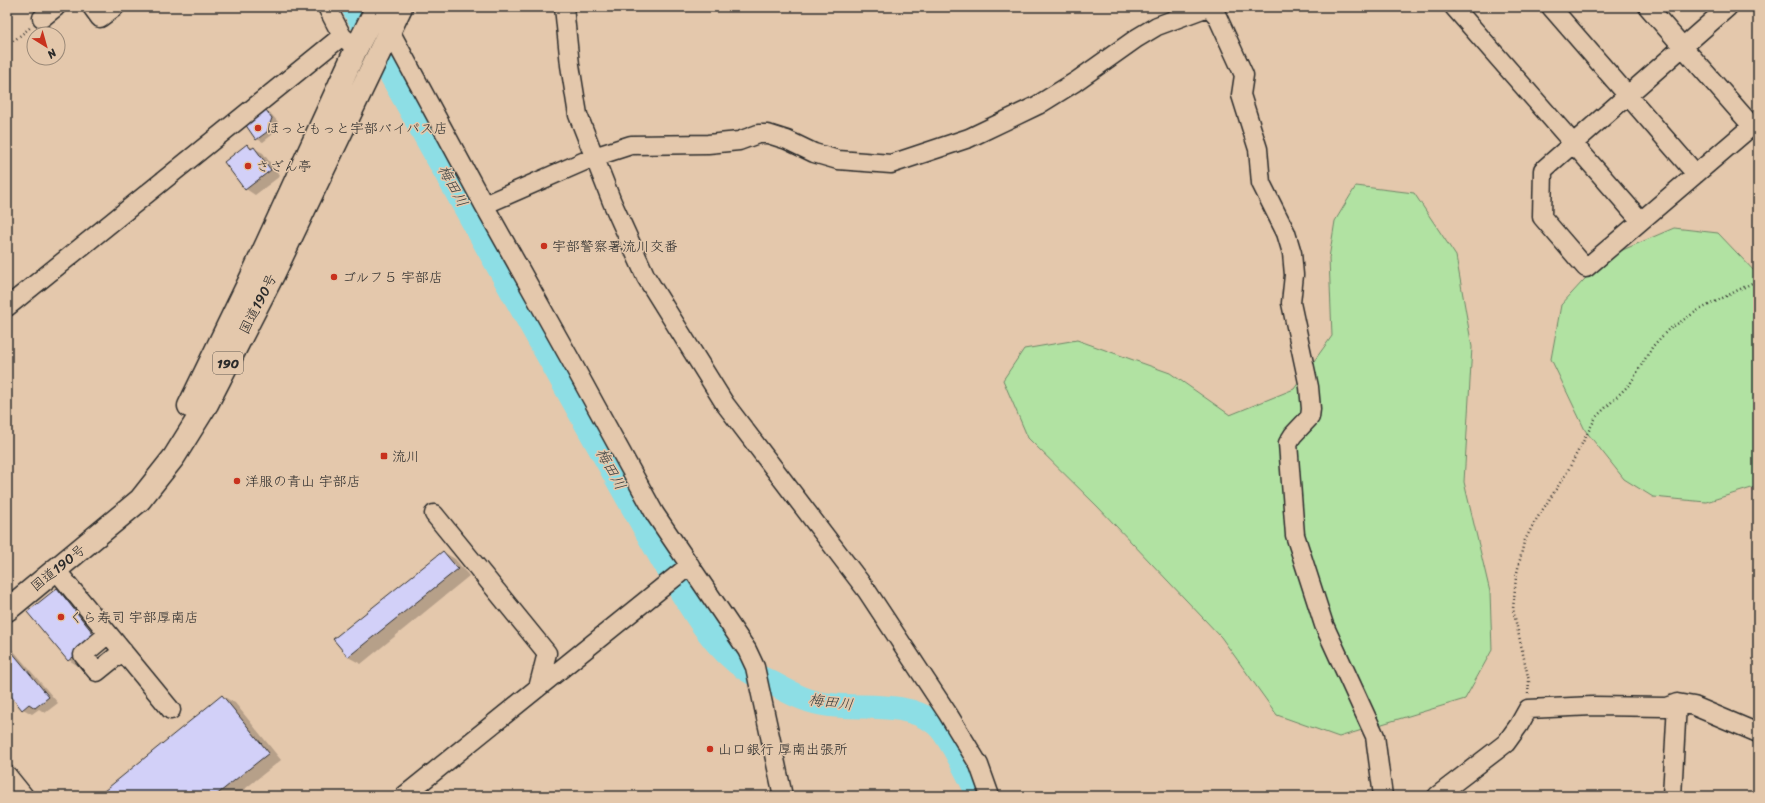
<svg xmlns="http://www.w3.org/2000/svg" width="1765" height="803" font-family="Sriracha,'Klee One',sans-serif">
<rect width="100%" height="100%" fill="#e4c8ac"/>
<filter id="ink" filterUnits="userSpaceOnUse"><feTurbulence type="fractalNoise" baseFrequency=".025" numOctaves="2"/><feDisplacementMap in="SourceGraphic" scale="8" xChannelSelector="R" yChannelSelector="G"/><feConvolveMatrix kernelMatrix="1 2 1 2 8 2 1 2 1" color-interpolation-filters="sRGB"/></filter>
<g filter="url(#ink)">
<!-- green -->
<path fill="#b1e2a2" stroke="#6e8666" d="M1356 186 1414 193 1456 256 1472 347 1464 482 1490 592 1492 650 1465 699 1339 737 1277 715 1221 637 1098 507 1028 438 1003 380 1024 349 1077 340 1170 373 1230 415 1294 389 1332 336 1329 258 1335 221Z
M1674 228 1718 233 1758 275V486L1706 502 1653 497 1624 479 1585 430 1551 359 1561 305 1604 258Z"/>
<!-- shadow -->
<path fill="#0003" d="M266 111 272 115 278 122 272 135 263 142 257 139Z
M247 145 263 153 280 176 255 195 246 189Z
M443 552 455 559 469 576 361 664 348 657Z
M57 589 66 595 106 644 78 666 69 660 28 612Z
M7 643 58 703 45 713 39 709 32 714 23 709 7 690Z
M222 696 235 703 281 760 236 796H99Z"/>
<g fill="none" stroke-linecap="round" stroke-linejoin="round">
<!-- river -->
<path stroke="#8ddee5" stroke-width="24" d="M353 7 664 563C686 599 711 647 747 670 755 675 765 680 774 684 792 694 809 703 830 705 866 709 905 701 935 723 949 733 970 779 979 796"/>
</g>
<!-- building -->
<path fill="#d2d0f8" stroke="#2b2b2b" d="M266 110 272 118 267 132 256 140 245 124Z
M247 144 251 149 254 147 271 170 245 190 224 162Z
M443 551 458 569 348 657 333 639Z
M57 588 97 638 68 661 27 612Z
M7 646 49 697 35 708 29 704 22 710 7 691Z
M222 695 269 753 215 796H98Z"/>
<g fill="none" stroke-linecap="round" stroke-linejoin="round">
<!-- minor casing -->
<g stroke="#2b2b2b" stroke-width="21">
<path id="minor" d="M92 7 100 18 115 7
M327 7 342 36 351 44
M564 7 570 65 578 115 612 202 646 277 725 404 867 591 948 714 979 765 990 796
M1209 7 1217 16 1244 75 1241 95 1258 149 1261 183 1286 233 1292 253 1294 275 1291 303 1309 387 1311 409 1310 417 1293 435 1288 443 1295 535 1324 625 1375 736 1383 796
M1454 7 1641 221
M1551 7 1696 174
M1648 7 1752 126 1586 268 1542 217 1543 170 1728 7
M42 18 56 7
M386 21 390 31 484 205 569 357 655 514 747 650 755 667 783 796
M484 205 594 157 631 145 708 144 739 141 758 134H768L787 140 814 153 838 160 891 164 969 138 1038 105 1075 82 1137 38 1157 26 1208 7
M7 307 342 36
M434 514 547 653 538 688
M56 570 171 710
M108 634 83 655 97 672 123 651
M7 775 24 796
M404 796 690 565
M1437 796 1506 743 1519 725 1528 709 1593 706 1666 707 1677 703 1694 706 1758 733
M1672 796 1677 703"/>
</g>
<!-- highway casing -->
<g stroke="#2b2b2b" stroke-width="25">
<path id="highway" d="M189 406 251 278 356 49 377 7
M7 610 140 500 174 457 207 404 273 275 401 7"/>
</g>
<!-- path -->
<path stroke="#2b2b2b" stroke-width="2.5" stroke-dasharray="1 3" stroke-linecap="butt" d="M7 46 31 27
M1528 694 1529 681 1513 609 1516 577 1524 542 1534 523 1566 474 1596 417 1630 384 1653 346 1668 330 1697 311 1758 280"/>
<!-- minor -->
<use href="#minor" stroke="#e4c8ac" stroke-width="18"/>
<!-- highway -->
<use href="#highway" stroke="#e4c8ac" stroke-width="22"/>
</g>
</g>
<!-- markers -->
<g fill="#c8321e" stroke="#e4c8ac" stroke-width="1.5">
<circle cx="258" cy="128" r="4"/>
<circle cx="248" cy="166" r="4"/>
<circle cx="544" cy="246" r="4"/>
<circle cx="334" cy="277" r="4"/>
<rect x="380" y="452" width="8" height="8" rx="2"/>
<circle cx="237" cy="481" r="4"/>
<circle cx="61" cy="617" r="4"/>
<circle cx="710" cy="749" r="4"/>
</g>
<g text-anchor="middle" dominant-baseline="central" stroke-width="3" stroke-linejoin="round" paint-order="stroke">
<!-- shield labels -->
<rect fill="#e4c8ac" stroke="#625a52" stroke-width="1" x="213" y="352" width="30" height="22" rx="3"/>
<g font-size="13" font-weight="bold" fill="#2b2b2b">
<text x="228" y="363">190</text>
</g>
<!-- poi labels -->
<g font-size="14" fill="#2b2b2b" stroke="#e4c8ac" text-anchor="start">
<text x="266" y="128">ほっともっと宇部バイパス店</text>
<text x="256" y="166">さざん亭</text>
<text x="552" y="246">宇部警察署流川交番</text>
<text x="342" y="277">ゴルフ５ 宇部店</text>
<text x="392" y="456">流川</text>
<text x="245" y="481">洋服の青山 宇部店</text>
<text x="69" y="617">くら寿司 宇部厚南店</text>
<text x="718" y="749">山口銀行 厚南出張所</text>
</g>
<!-- street labels -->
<g font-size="14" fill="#2b2b2b" stroke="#e4c8ac">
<text transform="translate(258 304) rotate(-63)">国道190号</text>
<text transform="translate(58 568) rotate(-39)">国道190号</text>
</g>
<!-- water labels -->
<g font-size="15" font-style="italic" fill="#353d3e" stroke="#e4c8ac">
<text transform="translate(453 186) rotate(61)">梅田川</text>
<text transform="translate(611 469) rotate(61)">梅田川</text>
<text transform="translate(831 702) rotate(7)">梅田川</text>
</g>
</g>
<!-- margin -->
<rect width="1765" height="803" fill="none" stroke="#e4c8ac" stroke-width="24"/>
<rect x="12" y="12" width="1741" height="779" fill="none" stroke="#2b2b2b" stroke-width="1.5" filter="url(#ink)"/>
<!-- north arrow -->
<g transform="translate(46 46) rotate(143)"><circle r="19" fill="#e4c8ac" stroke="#9a8978"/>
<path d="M0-3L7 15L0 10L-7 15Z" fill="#c8321e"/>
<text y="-6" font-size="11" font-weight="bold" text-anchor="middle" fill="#2b2b2b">N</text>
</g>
</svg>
